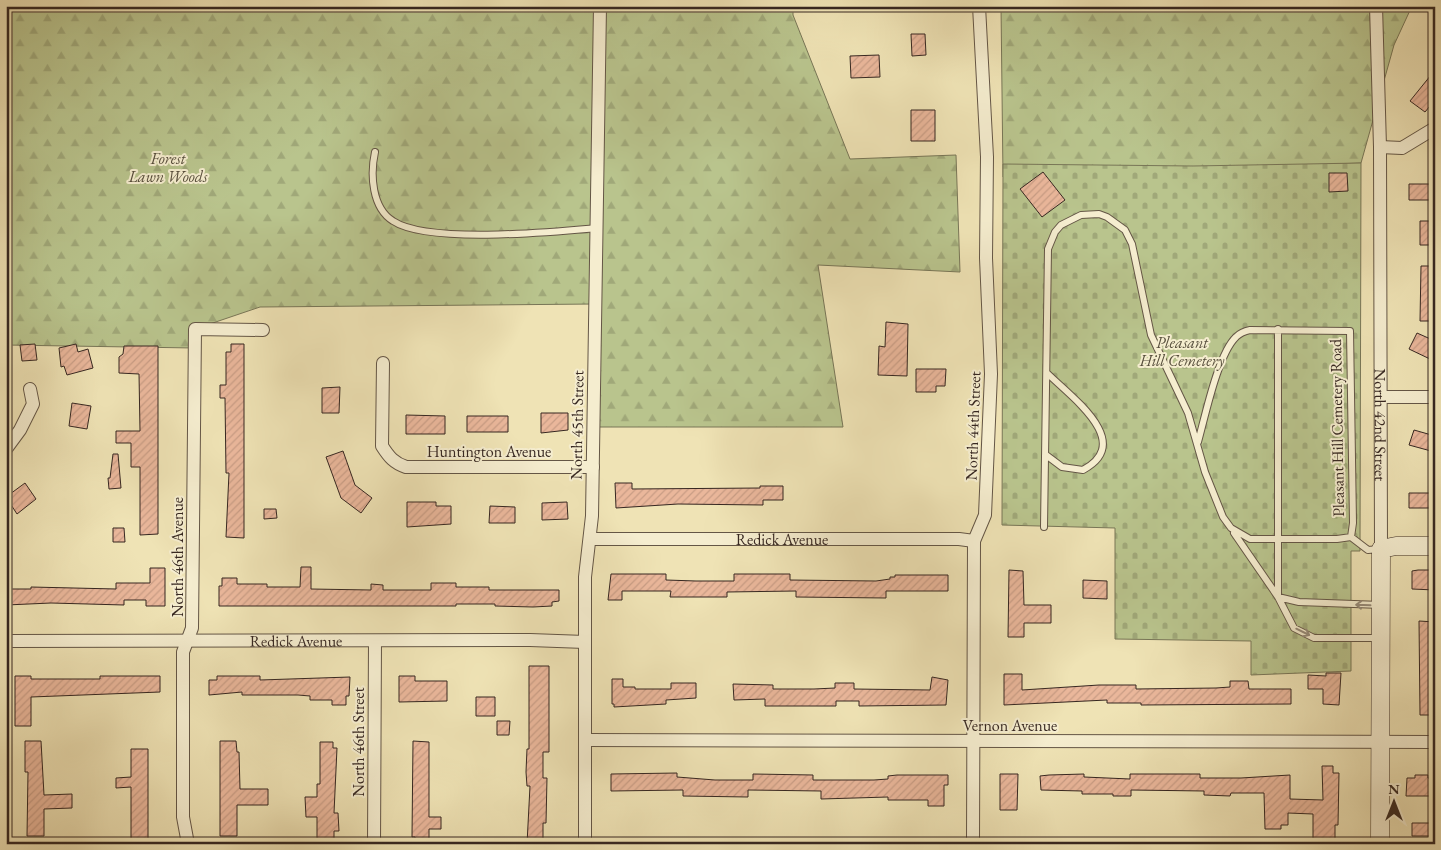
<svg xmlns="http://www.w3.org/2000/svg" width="1441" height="850" font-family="'EB Garamond',serif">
<defs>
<pattern id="forest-firs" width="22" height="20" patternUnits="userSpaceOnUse" patternTransform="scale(1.25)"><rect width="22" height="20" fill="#b9c48d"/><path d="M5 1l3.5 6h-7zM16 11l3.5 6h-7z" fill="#a0a879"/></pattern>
<pattern id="cemetery-stones" width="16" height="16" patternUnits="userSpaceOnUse" patternTransform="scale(1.25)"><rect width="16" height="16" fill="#b9c48d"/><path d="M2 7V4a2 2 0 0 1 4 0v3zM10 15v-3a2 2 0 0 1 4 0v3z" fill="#a0a879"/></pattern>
<pattern id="building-hatch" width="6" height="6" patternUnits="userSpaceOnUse" patternTransform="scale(1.25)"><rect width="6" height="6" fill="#eab79b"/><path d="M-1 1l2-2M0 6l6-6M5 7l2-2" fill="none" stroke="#c99d85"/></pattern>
</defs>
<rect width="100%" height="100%" fill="#efe3b5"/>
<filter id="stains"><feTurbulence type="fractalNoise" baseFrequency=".004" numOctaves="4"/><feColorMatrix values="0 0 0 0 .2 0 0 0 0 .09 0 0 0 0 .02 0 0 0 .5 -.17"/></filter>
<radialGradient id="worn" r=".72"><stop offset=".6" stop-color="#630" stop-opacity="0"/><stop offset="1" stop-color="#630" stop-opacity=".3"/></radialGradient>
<!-- forest -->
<path fill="url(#forest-firs)" stroke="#787657" d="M6 6H793V15L850 159 956 155 960 272 818 265 843 427H593L595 304 260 307 195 329 194 348 6 345Z
M1001 6H1412L1394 45 1361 163 1003 177Z"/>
<!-- cemetery -->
<path fill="url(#cemetery-stones)" stroke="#787657" d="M1361 163 1360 551H1351V671L1251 675V641L1115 639V528L1002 525 1003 164 1193 166Z"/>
<!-- building -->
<path fill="url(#building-hatch)" stroke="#362721" d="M911 34H925L926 55 912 56Z
M879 55 880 77 851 78 850 56Z
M1435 70V100L1425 112 1410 101Z
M911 110H935V141H911Z
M1043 172 1065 200 1042 217 1020 189Z
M1329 173H1347L1348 191 1329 192Z
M1409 184H1432L1433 200H1409Z
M1420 221H1435V245H1420Z
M1421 266H1435V321H1420Z
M886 322 908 324 907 376 878 375 879 346 885 347Z
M1417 333 1435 341V358L1431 356 1430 359 1409 349Z
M35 344 37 360 22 361 20 345Z
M76 344 78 352 88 349 93 368 67 375 64 366 61 367 59 348Z
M231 344H244V538L226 537 229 473H226L225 398H220V385H226V352H231Z
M124 346H158V534L140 535V467H131V443H116V431H140L139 374 119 373V357L123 354Z
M916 369H946L945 386H936V392H916Z
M340 387 339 413H322V388Z
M72 403 91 406 87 429 69 426Z
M541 413H568V430L541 433Z
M406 415 445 416V434H406Z
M467 416H508V432H467Z
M1414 430 1435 436 1431 451 1409 445Z
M343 451 355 485 372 498 361 513 341 498 326 457Z
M113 454H118L121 488 109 489 108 478H110Z
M25 483 36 499 17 514 6 497Z
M615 483H632V489L760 488V486H783V500H763V505L678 504 616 508Z
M1409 493H1431V508H1409Z
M407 502H436V506H451V524L407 527Z
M567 502 568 519 542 520V503Z
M490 506 515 507V523H489Z
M264 509H276L277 518 264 519Z
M113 528H124L125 542H113Z
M301 567H311V589L371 590V584L383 585V590H431V583H456V587H489V590H559V601L552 602V606L533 607 495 606V604H456V606H219V586H222V578H237V584H267V587H300Z
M150 568H165V606H146V600H124V605L51 603 6 605V589H31V587L116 589V583H150Z
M1009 570 1023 571 1024 605H1051V623H1024V637H1008Z
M1418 570H1435V590L1412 589V571Z
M611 574H666V580L696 581H734V574H790V580L876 581 890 579V577H895V575H948V591H886V598L796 597V591L727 592V597H670L671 591H622V600H608Z
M1083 580 1107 581V599L1083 598Z
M1419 621 1435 622V715H1420Z
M529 666H549V752H543V778H547L546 823H543V844H527L530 786H527L526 772 527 749H529Z
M1326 673H1341L1339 705 1323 704V689H1308V675L1326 676Z
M1004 674H1022V690L1099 685H1136V689L1216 688 1230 687V681H1248L1249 689H1291V704L1141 705V703H1107V700L1004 705Z
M15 676H31V679H100V676H160V692L31 697V726H15Z
M217 676H260V680L350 677 349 696H346V705H332V700H310V696L298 695H242V692L209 695V680H217Z
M399 676H415V681H447V701L399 702Z
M932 677 948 680 946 705 859 706V701H836V706H765V699L734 700 733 684 773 685V689H814L835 688V683H854V689L930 690Z
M612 679H623V687H635V689H671V683H696V698L666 700V704L614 707V704H612Z
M476 697H495V716H476Z
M497 721H510L509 735H497Z
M25 741H41L44 795 72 794V808L44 809V836H27L28 772H25Z
M220 741H236L237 752H239L240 789H268V805H237V836H220Z
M413 741 429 742V817H441V829H429V844H415V837H412Z
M320 742H333V748H337L334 813H338L339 831H334V844H317V817H306L305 797H317V784H320Z
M131 749H148V842L131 841V787L116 788V778L131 777Z
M1322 766H1333V773H1339L1338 825H1335V844H1313V814L1288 813V825H1281V829H1265L1264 793H1231L1230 796 1204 795V791L1131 790V796H1113V794H1082V791L1041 790 1040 776 1049 775 1084 774V777L1130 779V774H1200V778H1241L1290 775V799L1323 800Z
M677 773V777L715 780H753V774L813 775V780H874L888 779V776L897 775H948V785H944V806H928V800H888V797L821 799V791L748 790V797L683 796V790L611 791V774Z
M1000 774H1018L1017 810H1000Z
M1415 775H1428V778H1433V796H1406L1407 778H1415Z
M1412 823H1430V836H1412Z"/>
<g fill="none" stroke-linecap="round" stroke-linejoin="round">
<!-- lane casing -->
<g stroke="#645646" stroke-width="8">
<path id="lane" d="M375 152C370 175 372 208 393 221 428 244 552 232 597 228
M1278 329V597
M1198 442C1205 417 1218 354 1236 337 1240 333 1245 331 1250 330L1350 331 1353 523 1351 537
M1046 455 1062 467 1083 470C1135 442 1071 397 1047 373
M1044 527 1048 249 1055 232 1061 225 1081 215 1099 214 1107 217 1125 230 1132 244 1151 335 1188 413 1205 472 1223 517 1231 528 1250 539H1337L1351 537 1368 550 1380 549
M1234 533 1278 597 1294 628 1314 638H1379
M1278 597 1299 602 1381 605"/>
</g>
<!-- street casing -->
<g stroke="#645646" stroke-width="14">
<g id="street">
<path id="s1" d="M1376 6 1380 147 1381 549"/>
<path d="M1380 147 1402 148 1435 128"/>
<path d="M383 363 382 446C389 457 394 463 406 467H593"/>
<path d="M1381 397H1435"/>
<path d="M6 449 20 430 33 404 30 389"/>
<path id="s2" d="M590 539H959L974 541"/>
<path id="s3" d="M6 641 530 640 585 642"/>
<path d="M585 740 1435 742"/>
<path d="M188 844 183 817V652L192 628 195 329 263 330"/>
<path d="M374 844 375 641"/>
<path d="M585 844V577L592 516 600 6"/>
<path d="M973 844 974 541 985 515 991 374 986 258 987 157 979 6"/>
</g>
</g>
<!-- secondary casing -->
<g stroke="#362721" stroke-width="19">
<path id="secondary" d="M1380 844 1381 549 1396 546H1435"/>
</g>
<!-- lane -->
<use href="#lane" stroke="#f5edcf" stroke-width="6"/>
<!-- street -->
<use href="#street" stroke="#f5edcf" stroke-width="12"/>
<!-- secondary -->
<use href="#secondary" stroke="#f5edcf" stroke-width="18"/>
</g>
<!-- one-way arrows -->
<defs><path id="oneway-shaft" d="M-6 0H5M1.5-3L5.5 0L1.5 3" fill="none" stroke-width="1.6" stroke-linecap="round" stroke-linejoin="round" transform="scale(1.25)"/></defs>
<g stroke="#968a78">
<use href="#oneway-shaft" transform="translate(1363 605) rotate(-178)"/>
<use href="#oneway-shaft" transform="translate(1303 632) rotate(26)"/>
</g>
<g text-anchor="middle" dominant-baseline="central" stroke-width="4" stroke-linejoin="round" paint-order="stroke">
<!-- park labels -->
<g font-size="16" font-style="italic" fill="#574e3c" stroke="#f5edcf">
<text x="168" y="158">Forest<tspan x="168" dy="18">Lawn Woods</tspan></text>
<text x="1182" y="342">Pleasant<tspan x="1182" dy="18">Hill Cemetery</tspan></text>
</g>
<!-- street labels -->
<g font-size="16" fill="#362721" stroke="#f5edcf">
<text transform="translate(577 425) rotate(-89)">North 45th Street</text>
<text stroke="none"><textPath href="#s1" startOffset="419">North 42nd Street</textPath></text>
<text transform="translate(973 426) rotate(-88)">North 44th Street</text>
<text transform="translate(1337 428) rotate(-91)">Pleasant Hill Cemetery Road</text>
<text x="489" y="451">Huntington Avenue</text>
<text stroke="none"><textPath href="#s2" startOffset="192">Redick Avenue</textPath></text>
<text transform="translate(177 557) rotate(-90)">North 46th Avenue</text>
<text stroke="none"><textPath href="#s3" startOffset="290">Redick Avenue</textPath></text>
<text x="1010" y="725">Vernon Avenue</text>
<text transform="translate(358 742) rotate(-90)">North 46th Street</text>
</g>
</g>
<!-- margin -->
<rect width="1441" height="850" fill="none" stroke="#efe3b5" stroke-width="25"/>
<rect x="8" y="8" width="1426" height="835" fill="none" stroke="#362721" stroke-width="2.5"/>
<rect x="12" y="12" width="1416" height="825" fill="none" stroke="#362721"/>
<!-- north arrow -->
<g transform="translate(1394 802)" stroke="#f5edcf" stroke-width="4" paint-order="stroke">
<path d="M0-4L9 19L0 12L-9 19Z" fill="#362721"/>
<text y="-8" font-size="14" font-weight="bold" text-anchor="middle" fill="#362721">N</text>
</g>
<rect width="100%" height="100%" filter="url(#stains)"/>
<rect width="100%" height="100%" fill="url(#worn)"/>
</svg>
